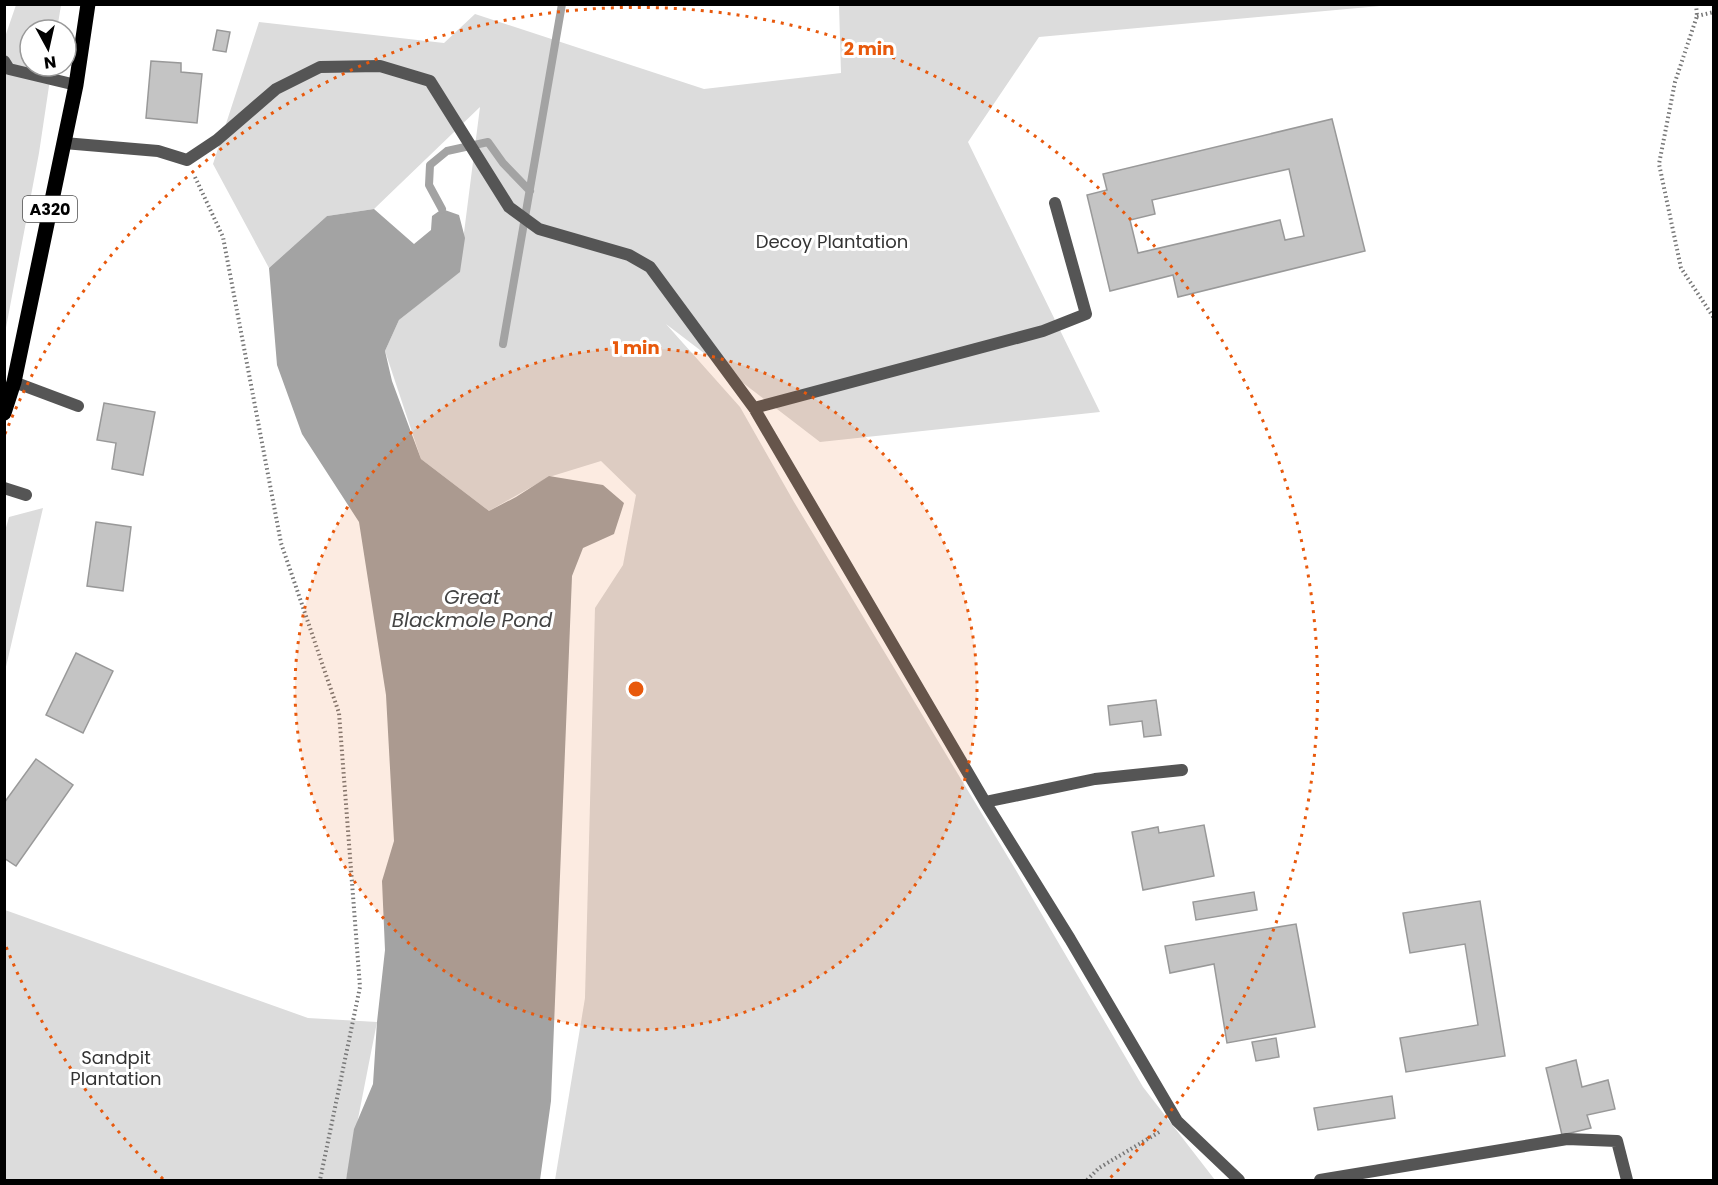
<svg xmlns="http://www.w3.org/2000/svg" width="1718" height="1185" font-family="Poppins,sans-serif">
<rect width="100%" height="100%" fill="#fff"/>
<!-- green -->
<path fill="#dcdcdc" d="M16 5H61L57 30H30V66H52L39 153 5 333V37Z
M839 5H1391L1039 37 968 142 1100 412 820 442 666 324 740 407 794 502 1017 872 1143 1087 1215 1180H555L585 998 595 608 623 565 636 495 601 461 549 477 489 511 421 459 385 351 399 320 459 272 480 107 374 209 327 216 269 268 213 164 259 22 444 43 475 14 704 89 841 73Z
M43 508 5 671V531L9 517Z
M5 910 308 1018 377 1022 346 1180H5Z"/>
<!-- water -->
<path fill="#a3a3a3" d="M374 209 414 244 431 230 432 216 442 209 459 215 465 238 460 272 399 320 385 351 392 381 421 459 489 511 516 497 549 476 603 485 624 503 614 534 583 548 572 576 551 1101 540 1180H346L354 1129 373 1084 377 1022 385 950 382 881 394 841 386 695 359 522 302 434 277 365 269 268 327 216Z"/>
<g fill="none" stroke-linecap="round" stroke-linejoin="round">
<!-- stream -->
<path stroke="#a3a3a3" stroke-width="8" d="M442 209 429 185 430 165 447 151 488 142 503 163 530 191
M503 344 562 4"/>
</g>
<!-- building -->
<path fill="#c4c4c4" stroke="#999" stroke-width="1.5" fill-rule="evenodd" d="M217 30 230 32 226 52 213 50Z
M151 61 181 63V72L202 74 197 123 146 118Z
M1332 119 1365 251 1178 297 1173 275 1110 291 1087 195 1107 190 1103 174ZM1289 169 1304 236 1285 240 1280 220 1138 253 1130 220 1155 214 1152 200Z
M104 403 155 412 143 475 112 469 116 443 97 440Z
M96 522 131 527 123 591 87 586Z
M76 653 113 671 83 733 46 715Z
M1156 700 1161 735 1144 737 1142 721 1110 725 1108 706Z
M36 759 73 785 16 866 4 858V803Z
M1204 825 1214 876 1143 890 1132 832 1158 827 1159 833Z
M1254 892 1257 910 1196 920 1193 902Z
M1480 901 1505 1056 1406 1072 1400 1038 1478 1025 1465 944 1410 953 1403 913Z
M1296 924 1315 1027 1227 1043 1214 964 1170 973 1165 946Z
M1276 1038 1279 1057 1256 1061 1252 1042Z
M1576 1060 1582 1087 1608 1080 1615 1109 1587 1115 1591 1128 1562 1135 1546 1068Z
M1392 1096 1395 1118 1318 1130 1314 1108Z"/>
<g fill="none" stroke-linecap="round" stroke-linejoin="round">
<!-- path -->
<path stroke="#777" stroke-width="4" stroke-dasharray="1.5 3" stroke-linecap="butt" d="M1696 4 1697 16 1675 82 1659 164 1681 268 1714 318
M1697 16 1714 12
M195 177 223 237 281 543 339 713 360 987 320 1180
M1087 1180 1099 1168 1161 1131"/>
<!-- service -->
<path stroke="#555" stroke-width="12" d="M4 61 9 69 76 85
M64 143 158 151 187 160 217 140 276 89 320 67 380 66 430 81 509 207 539 229 629 255 650 267 754 408 985 802 1070 939 1177 1121 1239 1180
M14 382 78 406
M754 408 1043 331 1086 314 1055 203
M4 488 26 495
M985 802 1095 779 1182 770
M1320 1180 1567 1139 1617 1141 1627 1180"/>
<!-- primary -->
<path stroke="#000" stroke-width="15" d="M4 413 14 382 76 85 88 4"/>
</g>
<!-- distance rings -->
<circle cx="636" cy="689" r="341" fill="#e8590c" fill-opacity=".12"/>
<g fill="none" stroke="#e8590c" stroke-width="3" stroke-dasharray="3 6">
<circle cx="636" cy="689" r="341"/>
<path d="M163 1179A681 681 0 0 1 5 944M5 434A681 681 0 1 1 1109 1179"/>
</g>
<g text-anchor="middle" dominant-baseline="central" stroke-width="6" stroke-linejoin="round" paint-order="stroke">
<!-- shield labels -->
<rect fill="#fff" stroke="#4c4c4c" stroke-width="1.5" x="23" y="196" width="54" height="26" rx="4.5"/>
<g font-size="16" font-weight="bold" fill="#000">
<text x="50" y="209">A320</text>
</g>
<!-- park labels -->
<g font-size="18" fill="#333" stroke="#fff">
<text x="832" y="241">Decoy Plantation</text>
<text x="116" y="1057">Sandpit<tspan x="116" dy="21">Plantation</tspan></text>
</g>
<!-- water labels -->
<g font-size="20" font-style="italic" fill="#444" stroke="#fff">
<text x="472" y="597">Great<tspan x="472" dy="23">Blackmole Pond</tspan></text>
</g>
</g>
<circle cx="636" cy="689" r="9" fill="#e8590c" stroke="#fff" stroke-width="3"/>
<g font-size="18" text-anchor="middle" font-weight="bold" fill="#e8590c" stroke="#fff" stroke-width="6" stroke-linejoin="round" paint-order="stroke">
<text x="869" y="55">2 min</text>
<text x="636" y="354">1 min</text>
</g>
<!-- border -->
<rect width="1718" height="1185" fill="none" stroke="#000000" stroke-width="12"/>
<!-- north arrow -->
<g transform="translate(48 48) rotate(172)"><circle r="28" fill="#ffffff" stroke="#999999" stroke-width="1.5"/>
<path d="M0-4.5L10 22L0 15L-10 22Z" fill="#000000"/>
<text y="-9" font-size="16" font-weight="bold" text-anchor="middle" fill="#000000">N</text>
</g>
</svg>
